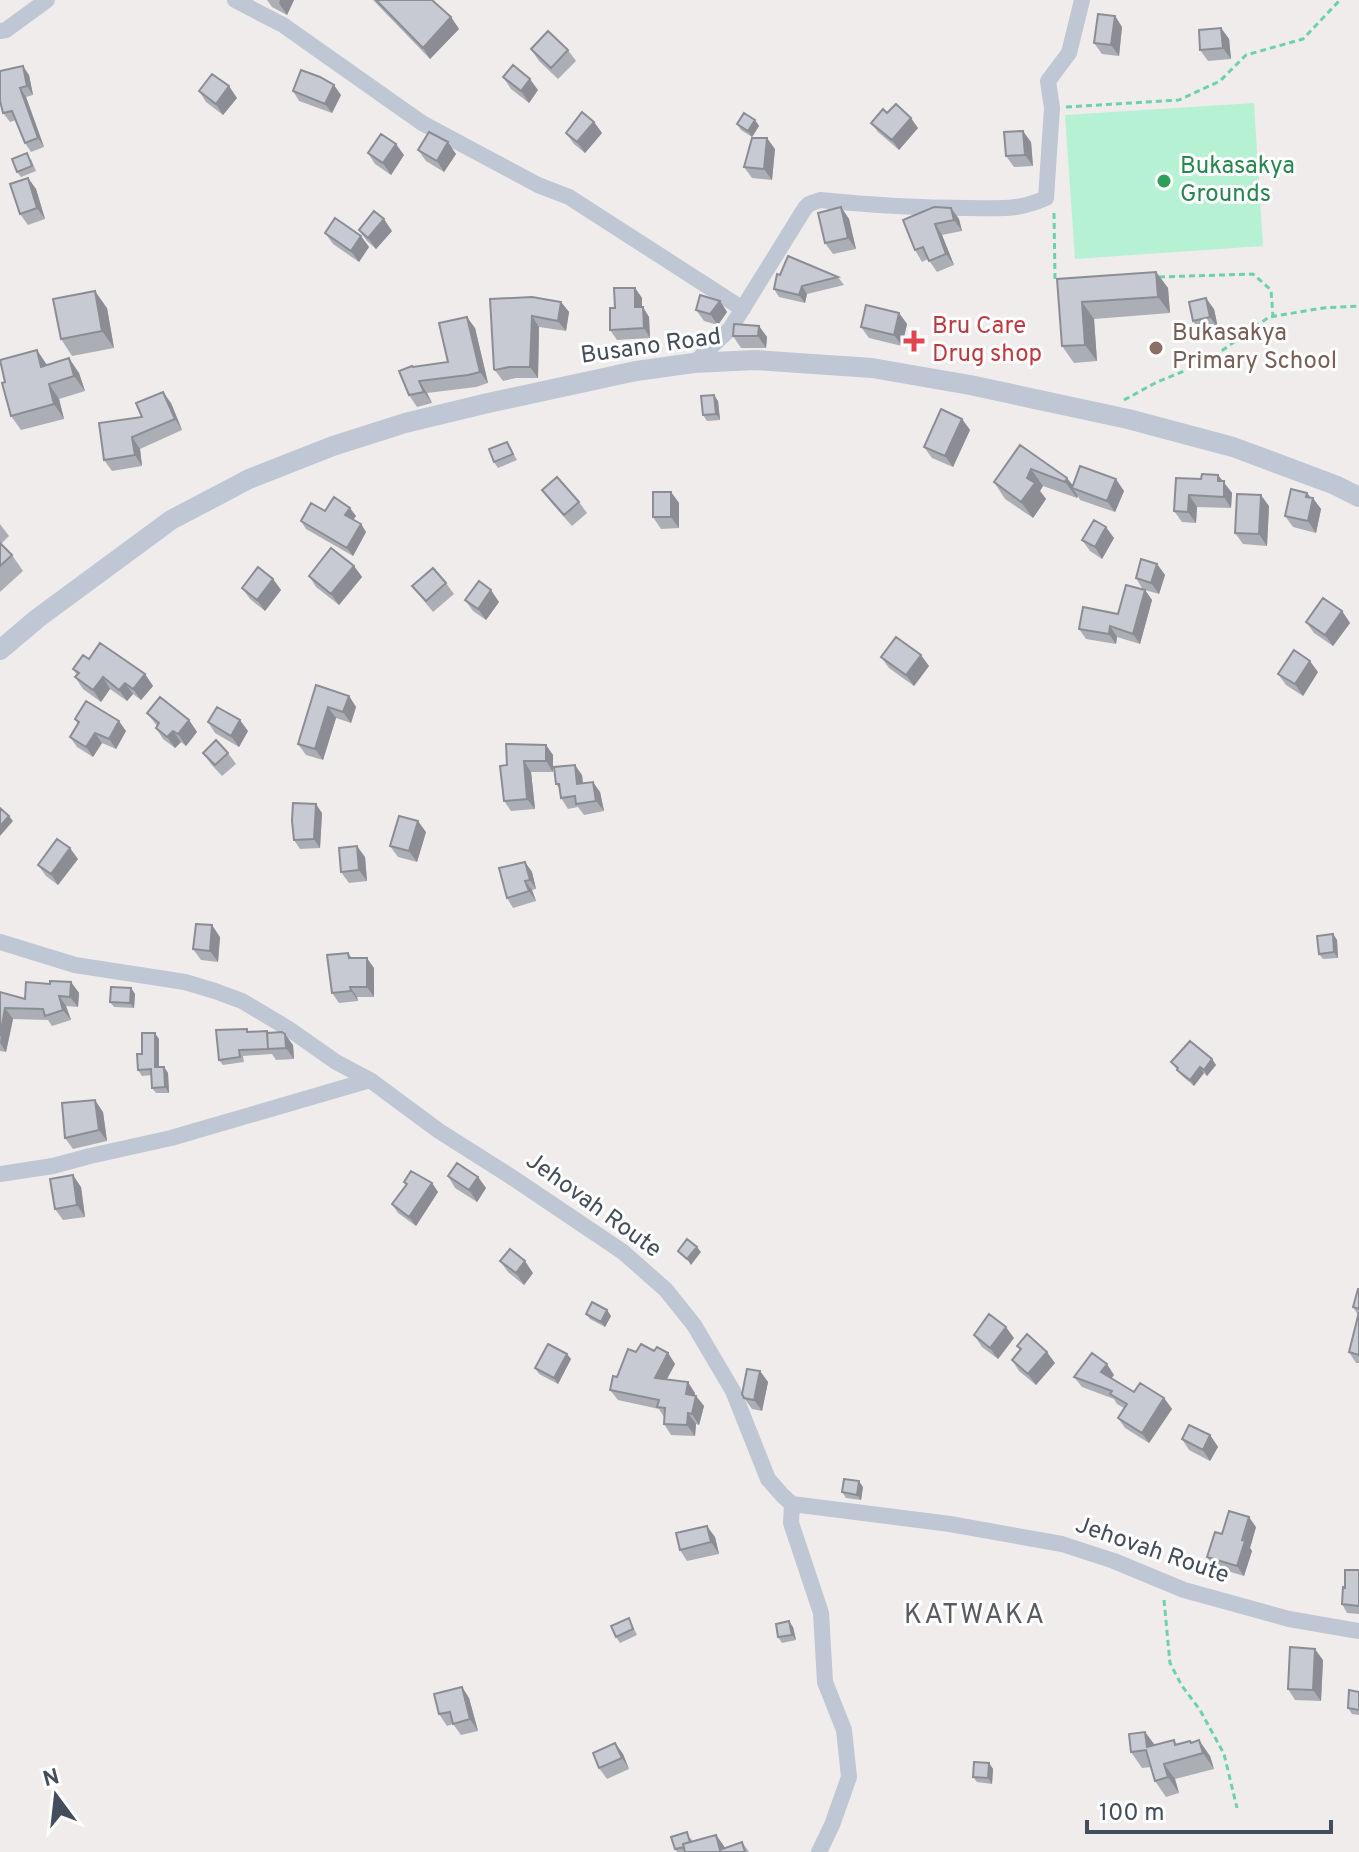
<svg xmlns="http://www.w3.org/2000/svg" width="1359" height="1852" font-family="Overpass,sans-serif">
<rect width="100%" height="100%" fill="#f0ecec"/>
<!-- green -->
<path fill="#b6f1d4" d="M1254 103 1263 246 1075 259 1065 115Z"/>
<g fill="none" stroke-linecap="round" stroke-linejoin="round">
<!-- path -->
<path stroke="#6cd2ab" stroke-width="3" stroke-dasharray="6 4" stroke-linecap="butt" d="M1066 107 1179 100 1220 81 1246 55 1303 39 1340 0
M1054 213 1055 280H1060
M1159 277 1253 274 1271 290 1273 316
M1124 400 1157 382 1206 362 1269 317 1323 308 1359 306
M1164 1600 1170 1663 1182 1686 1200 1710 1224 1754 1237 1808"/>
<!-- minor -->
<path stroke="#bec7d3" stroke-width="16" d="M235 0 283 25 422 123 538 185 569 197 743 309
M0 31 6 30 47 0
M694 363 730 329 805 208 809 204 820 200C870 205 918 208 968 208 999 208 1017 211 1046 198L1052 108 1048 81 1069 53 1082 0
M0 942 75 965 185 982 215 991 242 1001 289 1029 336 1062 370 1080 439 1131 510 1176 623 1252 666 1290 694 1325 733 1391 768 1479 783 1496 792 1504 950 1524 1062 1544 1114 1561 1184 1590 1289 1619 1359 1631
M0 1174 53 1166 90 1156 171 1138 370 1080
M792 1504 791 1523 821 1613 825 1682 844 1730 849 1777 832 1825 819 1852"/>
<!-- tertiary -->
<path stroke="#bec7d3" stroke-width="20" d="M0 650 38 618 171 520 249 479 333 446 405 423 488 403 636 371 694 363 755 360 872 368 970 385 1128 419 1233 447 1335 485 1359 497"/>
</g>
<!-- wall -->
<path fill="#acaeb5" d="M267 0H294L287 15 272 7Z
M373 0H393L451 17 459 29 430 59Z
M1115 16 1122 27 1119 56 1102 54 1094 43Z
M1221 28 1229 39 1231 59 1208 61 1200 50Z
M531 49 568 50 576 61 558 79 539 61Z
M29 75 33 95 26 97 44 147 31 152 25 143 16 120 10 122 3 113Z
M503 77 538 90 529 103 511 89Z
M199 91 237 98 223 115 206 102Z
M293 91 341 95 332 113 299 101Z
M887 113 918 128 899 150 878 132 871 123Z
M755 120 759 126 752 137 741 130 737 124Z
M594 122 602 133 585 153 574 144 566 133Z
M1031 142 1033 166 1014 167 1006 156Z
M775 149 772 180 752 178 744 167Z
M418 150 456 154 444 172 426 161Z
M368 153 404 155 391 175 375 164Z
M31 159 36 171 21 177 17 172Z
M28 178 36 189 45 219 28 225 20 214Z
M841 207 849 219 856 249 833 254 825 243Z
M951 208 959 219 962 231 942 235 954 265 937 272 928 259 922 262 915 250 903 220Z
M359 230 392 231 376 249 367 241Z
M325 233 361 236 369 247 359 262 333 244Z
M1156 272 1168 288 1170 313 1094 319 1097 361 1074 363 1062 346 1057 279Z
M838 277 844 285 807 294 805 303 779 297 774 289Z
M635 288 642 298V307L649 317 650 338 617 340 610 330 615 308Z
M490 299 561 302 569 312 566 331 539 327 538 378H516L503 381 494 369Z
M720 301 727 312 718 325 704 321 696 310Z
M107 308 114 348 72 356 61 339Z
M1214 309 1218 328 1201 332 1193 321Z
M899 313 907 324 902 346 869 338 861 327Z
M759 326 767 337 766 348H741L733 336Z
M475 328 488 383 476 387 427 393 432 403 417 407 409 395 414 367 448 362Z
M47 365 79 373 85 391 59 399 64 419 21 430 11 416Z
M718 401 720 420 707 421 703 415Z
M171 403 182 430 140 449 142 466 112 471 104 460 142 417Z
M962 419 970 430 953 467 932 458 924 447Z
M507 442 517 460 498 468 494 462Z
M1020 445 1073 486 1124 491 1115 512 1080 500 1078 496 1077 498 1043 486 1040 491 1046 499 1033 518 1005 499 994 482Z
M1218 475 1232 493 1231 508 1197 507 1196 523 1182 522 1174 511 1201 479Z
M542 490 579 502 587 513 572 526 550 501Z
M671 492 679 503V528L661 529 653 517Z
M1307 493 1321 509 1316 533 1293 527 1285 516Z
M1269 506 1267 546 1243 544 1235 533Z
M325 511 356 516 353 520 361 524 366 532 353 556 306 529 301 521Z
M0 524 9 536 1 544 12 555 23 571 0 592Z
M1114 538 1102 559 1090 551 1082 540Z
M1157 564 1165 575 1159 594 1145 590 1152 600 1140 644 1117 637 1116 644 1086 639 1079 629 1118 614 1143 590 1136 578Z
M354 566 362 577 339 605 316 587 309 576Z
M273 579 281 590 265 611 250 599 242 588Z
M446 583 454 594 433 612 412 586Z
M465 600 499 602 486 620 473 611Z
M1342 611 1350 623 1333 646 1314 633 1306 622Z
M881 657 929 666 914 686 889 668Z
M89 659 145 674 153 686 141 700 133 694 127 701 110 689 101 702 83 689 75 677 77 675 73 669Z
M1318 672 1303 696 1286 685 1278 674Z
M316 685 349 696 356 707 351 723 336 718 323 760 306 755 298 744Z
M147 713 189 720 197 732 186 746 181 742 175 748 163 739 156 728 157 726Z
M75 719 126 731 116 749 102 743 93 757 77 747 70 737 78 724Z
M208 722 248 731 239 747 215 733Z
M546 745 553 755V772H531L535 809 511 811 504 801 507 765Z
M203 753H228L236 764 222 776 211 764Z
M582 775 583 783 600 792 604 811 584 815 578 807 568 809 561 798 560 789 556 784Z
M322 813 320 848 300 849 294 840Z
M426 832 417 862 398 857 390 846Z
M365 857 367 881 349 883 341 872Z
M78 859 58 885 46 876 38 865Z
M525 862 532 872 536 889 532 890 536 901 513 908 507 898Z
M1333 934 1337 940 1338 958 1323 959 1319 954Z
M220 937 218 962 201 960 193 949Z
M348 953 352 958 374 968V997H357L358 1001 339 1003 332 993Z
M71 982 79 993 78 1007 66 1006 71 1020 52 1026 48 1020 13 1019 6 1052 0 1051V992L25 999 50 984Z
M131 988 135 994 134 1008 114 1007 110 1002Z
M249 1032 268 1033 293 1045 294 1059 276 1060 272 1054 243 1056 244 1062 223 1065 219 1060Z
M159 1039V1067H164L168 1073 169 1093H156L152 1088V1075L142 1076 138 1070 142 1054Z
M1212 1059 1216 1065 1207 1076 1204 1073 1194 1086 1181 1075 1171 1062Z
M103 1112 107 1141 73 1149 65 1138Z
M448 1176 478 1177 486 1188 477 1202 455 1188Z
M404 1182 432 1183 438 1192 416 1226 398 1213 392 1204 406 1185Z
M81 1187 85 1217 63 1220 55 1209Z
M500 1261 533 1273 524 1285 508 1272Z
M1359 1289V1363H1356L1349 1352 1358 1315 1353 1307Z
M607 1310 611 1316 605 1327 590 1319 586 1314Z
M974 1335 1014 1338 998 1359 982 1347Z
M1017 1346 1055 1363 1036 1385 1019 1371 1012 1360 1020 1350Z
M654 1351 668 1353 675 1364 667 1379 695 1393V1395L704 1406 699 1425 696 1424 695 1436 671 1435 664 1424V1417L659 1409 618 1400 610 1390 617 1377 636 1352Z
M567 1354 571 1359 558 1384 539 1374 535 1368Z
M760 1371 768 1382 762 1411 752 1409 744 1398Z
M1114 1375 1111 1378 1134 1392 1164 1398 1172 1409 1149 1443 1125 1428 1118 1418 1124 1408 1117 1404 1114 1399 1082 1387 1074 1377Z
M1210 1435 1218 1447 1210 1461 1189 1450 1182 1439Z
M863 1487 861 1500 846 1498 842 1492Z
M1256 1527 1250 1548 1252 1551 1244 1576 1214 1567 1207 1557 1222 1534Z
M715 1537 719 1554 687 1561 680 1550Z
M1359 1570V1614L1347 1613 1342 1604 1345 1588Z
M629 1618 637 1635 620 1643 616 1637Z
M793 1627 796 1640 782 1643 778 1637Z
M1323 1660 1321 1701 1295 1700 1288 1689Z
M462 1687 469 1698 478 1731 461 1735 453 1724 447 1726 439 1714Z
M1359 1692V1715L1352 1714 1348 1708Z
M1145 1732 1155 1745 1174 1740 1177 1744 1191 1743 1210 1756 1214 1769 1175 1779 1179 1793 1166 1797 1155 1781 1151 1767 1142 1768 1131 1752Z
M615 1743 623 1754 629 1769 607 1779 599 1768Z
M989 1763 993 1769 992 1784 977 1782 973 1777Z
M716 1835 725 1848 742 1842 749 1852H677L675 1849 691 1838 692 1841Z"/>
<!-- shaded-wall -->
<path fill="#8c8d94" d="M280 0H294L287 15 279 3Z
M1115 16 1122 27 1119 56 1111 45Z
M451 17 459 29 430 59 423 48Z
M1221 28 1229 39 1231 59 1223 48Z
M23 66 29 75 33 95 27 86Z
M530 79 538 90 529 103 521 91Z
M334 85 341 95 332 113 325 104Z
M229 86 237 98 223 115 216 104Z
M20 88 26 97 44 147 38 138Z
M911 118 918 128 899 150 892 140Z
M755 120 759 126 752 137 748 131Z
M594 122 602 133 585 153 577 142Z
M1023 131 1031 142 1033 166 1025 155Z
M767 138 775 149 772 180 764 169Z
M448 142 456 154 444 172 437 161Z
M396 144 404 155 391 175 383 163Z
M28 178 36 189 45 219 37 208Z
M841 207 849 219 856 249 848 238Z
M951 208 959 219 962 231 954 220Z
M384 219 392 231 376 249 368 238Z
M935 224 942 235 954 265 946 254Z
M361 236 369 247 359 262 351 251Z
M1156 272 1168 288 1170 313 1158 297Z
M802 286 807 294 805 303 799 295Z
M635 288 642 298V317L635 307Z
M95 291 107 308 114 348 102 331Z
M1206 298 1214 309 1218 328 1210 317Z
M720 301 727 312 718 325 710 314Z
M561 302 569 312 566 331 558 321Z
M1082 302 1094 319 1097 361 1085 345Z
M643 307 649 317 650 338 644 328Z
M899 313 907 324 902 346 894 335Z
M532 316 539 327 538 378 530 367Z
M467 317 475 328 488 383 480 372Z
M759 326 767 337 766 348 758 336Z
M37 350 47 365 41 367Z
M69 358 79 373 85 391 74 376Z
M419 381 427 393 432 403 424 392Z
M49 384 59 399 64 419 54 404Z
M163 392 171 403 182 430 175 419Z
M714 395 718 401 720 420 716 414Z
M962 419 970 430 953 467 945 456Z
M132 437 140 449 142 466 135 455Z
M1031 469 1043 486 1040 491 1046 499 1033 518 1021 502 1027 478Z
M1218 475 1232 493 1231 508 1224 497 1218 481Z
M1067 478 1076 489 1072 488 1078 496 1077 498 1065 482Z
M1116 479 1124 491 1115 512 1107 501Z
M671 492 679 503V528L671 517Z
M1307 493 1313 501V498L1321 509 1316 533 1308 521 1306 497Z
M1189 495 1197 507 1196 523 1188 512Z
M1261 495 1269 506 1267 546 1259 534Z
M350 508 356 516 351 523 345 515Z
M361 524 366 532 353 556 347 548Z
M1106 527 1114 538 1102 559 1095 547Z
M1157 564 1165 575 1159 594 1151 583Z
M354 566 362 577 339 605 331 594Z
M273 579 281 590 265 611 257 600Z
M491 590 499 602 486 620 478 609Z
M1145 590 1152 600 1140 644 1133 634Z
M1342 611 1350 623 1333 646 1325 635Z
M1110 626 1117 637 1116 644 1109 634Z
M921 655 929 666 914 686 906 675Z
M1310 661 1318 672 1303 696 1295 684Z
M145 674 153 686 141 700 133 689Z
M103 677 110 689 101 702 93 690Z
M125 683 133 694 127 701 119 690Z
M349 696 356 707 351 723 343 712Z
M328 707 336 718 323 760 315 749Z
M189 720 197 732 186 746 178 734Z
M240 720 248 731 239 747 231 736Z
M119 721 126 731 116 749 109 739Z
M173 731 181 742 175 748 167 737Z
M95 733 102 743 93 757 86 747Z
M546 745 553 755V772L546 761Z
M524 761 531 772 535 809 527 799Z
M575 765 582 775 584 795 577 784Z
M593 782 600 792 604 811 596 801Z
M316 804 322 813 320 848 314 839Z
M9 816 13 821 0 836V826Z
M418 821 426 832 417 862 409 851Z
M357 846 365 857 367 881 359 870Z
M70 848 78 859 58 885 51 874Z
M525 862 532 872 536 889 530 880Z
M525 881 532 890 536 901 529 891Z
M212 925 220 937 218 962 210 951Z
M1333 934 1337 940 1338 958 1334 952Z
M367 958 374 968V997L367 987Z
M71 982 79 993 78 1007 70 997Z
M350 987 357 997 358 1001 351 991Z
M131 988 135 994 134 1008 130 1003Z
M59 996 66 1006 71 1020 63 1010Z
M5 1008 13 1019 6 1052 0 1043Z
M155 1033 159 1039V1073L155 1067Z
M285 1034 293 1045 294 1059 286 1048Z
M1212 1059 1216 1065 1207 1076 1204 1070Z
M164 1067 168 1073 169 1093 165 1087Z
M1200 1067 1204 1073 1194 1086 1190 1080Z
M95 1100 103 1112 107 1141 99 1130Z
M73 1175 81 1187 85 1217 77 1205Z
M478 1177 486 1188 477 1202 469 1190Z
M432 1183 438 1192 416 1226 409 1217Z
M697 1247 701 1252 691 1265 687 1259Z
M525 1261 533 1273 524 1285 516 1273Z
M607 1310 611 1316 605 1327 601 1322Z
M1006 1327 1014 1338 998 1359 990 1348Z
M1047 1352 1055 1363 1036 1385 1028 1374Z
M668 1353 675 1364 662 1388 655 1378Z
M567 1354 571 1359 558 1384 554 1378Z
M1107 1364 1114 1375 1108 1383 1101 1372Z
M760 1371 768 1382 762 1411 754 1400Z
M688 1382 695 1393 694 1404 686 1394Z
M696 1396 704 1406 699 1425 692 1414Z
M1164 1398 1172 1409 1149 1443 1142 1433Z
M688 1413 696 1424 695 1436 687 1425Z
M1210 1435 1218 1447 1210 1461 1203 1450Z
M859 1481 863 1487 861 1500 857 1495Z
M1249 1517 1256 1527 1250 1548 1252 1551 1244 1576 1237 1566Z
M707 1526 715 1537 719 1554 711 1542Z
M789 1621 793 1627 796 1640 792 1635Z
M1315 1649 1323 1660 1321 1701 1313 1690Z
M462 1687 469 1698 478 1731 470 1719Z
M1145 1732 1156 1747H1147Z
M1199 1740 1210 1756 1214 1769 1203 1753Z
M615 1743 623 1754 629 1769 622 1758Z
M989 1763 993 1769 992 1784 988 1778Z
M1164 1764 1175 1779 1179 1793 1168 1777Z
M716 1835 724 1846 726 1852 720 1850Z"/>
<!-- building -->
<path fill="#c8cad3" stroke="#8c8d94" stroke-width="2" d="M376 0H432L451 17 423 48Z
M1098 14 1115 16 1111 45 1094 43Z
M1221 28 1223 48 1200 50 1199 30Z
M548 31 568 50 551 68 531 49Z
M513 65 530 79 521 91 503 77Z
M23 66 27 86 20 88 38 138 25 143 12 111 3 113 0 101V71Z
M301 70 320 77 334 85 325 104 293 91Z
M212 74 229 86 216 104 199 91Z
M896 104 911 118 892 140 871 123 883 109 887 113Z
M582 112 594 122 577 142 566 133Z
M744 113 755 120 748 131 737 124Z
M1023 131 1025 155 1006 156 1004 132Z
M429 132 448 142 437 161 418 150Z
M381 134 396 144 383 163 368 153Z
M752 138H767L764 169 744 167Z
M27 153 32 166 17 172 12 159Z
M28 178 37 208 20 214 10 184Z
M841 207 848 238 825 243 818 213Z
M934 207 951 208 954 220 935 224 946 254 929 261 923 247 915 250 903 220Z
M374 211 384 219 368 238 359 230Z
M335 218 361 236 351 251 325 233Z
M788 256 838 277 802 286 799 295 774 289 777 274 780 275Z
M1156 272 1158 297 1082 302 1085 345 1062 346 1057 279Z
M614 288H635V307H643L644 328 610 330V308H615Z
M95 291 102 331 61 339 53 299Z
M700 295 720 301 710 314 696 310Z
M532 297 561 302 558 321 532 316 530 367H509L495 370 494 369 490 299Z
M1206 298 1210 317 1193 321 1189 302Z
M866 305 899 313 894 335 861 327Z
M467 317 480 372 468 375 419 381 424 392 409 395 399 371 412 366 413 367 448 362 439 323Z
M734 324 759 326 758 336H733Z
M37 350 41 367 69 358 74 376 49 384 54 404 11 416 2 383 5 382 0 360Z
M163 392 175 419 132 437 135 455 104 460 99 423 142 417 136 403Z
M714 395 716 414 703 415 701 396Z
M941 409 962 419 945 456 924 447Z
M507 442 513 454 494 462 489 449Z
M1020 445 1067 478 1065 482 1031 469 1027 478 1035 483 1021 502 994 482Z
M1080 466 1116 479 1107 501 1072 488Z
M1202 474 1218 475V481H1224V497L1189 495 1188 512 1174 511 1176 478 1201 479Z
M557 477 579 502 564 515 542 490Z
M1291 489 1307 493 1306 497 1313 498 1308 521 1285 516Z
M653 492H671V517H653Z
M1237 494 1261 495 1259 534 1235 533Z
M334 497 350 508 345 515 361 524 347 548 301 521 311 503 325 511Z
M1094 520 1106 527 1095 547 1082 540Z
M0 543 12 555 0 566Z
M331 548 354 566 331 594 309 576Z
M1141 559 1157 564 1151 583 1136 578Z
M258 567 273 579 257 600 242 588Z
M433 568 446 583 426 601 412 586Z
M479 581 491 590 478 609 465 600Z
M1126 585 1145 590 1133 634 1110 626 1109 634 1079 629 1083 607 1118 614Z
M1323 598 1342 611 1325 635 1306 622Z
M896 637 921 655 906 675 881 657Z
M100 643 145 674 133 689 125 683 119 690 103 677 93 690 75 677 79 673 73 669 83 655 89 659Z
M1294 650 1310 661 1295 684 1278 674Z
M316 685 349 696 343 712 328 707 315 749 298 744Z
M160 697 189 720 178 734 173 731 167 737 156 728 159 723 147 713Z
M86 701 119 721 109 739 95 733 86 747 70 737 79 722 75 719Z
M217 707 240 720 231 736 208 722Z
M216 740 228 753 215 765 203 753Z
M506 744 546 745V761H524L527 799 504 801 500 766 507 765Z
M575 765 577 784 593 782 596 801 576 804 575 796 561 798 559 784H556L554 767Z
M293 803 316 804 314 839 294 840 292 821Z
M0 808 9 816 0 826Z
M399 816 418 821 409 851 390 846Z
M57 839 70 848 51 874 38 865Z
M357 846 359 870 341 872 339 848Z
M525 862 530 880 525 881 529 891 507 898 499 868Z
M196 924 212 925 210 951 193 949Z
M1333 934 1334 952 1319 954 1317 936Z
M348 953 349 958H367V987H350L351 991 332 993 327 955Z
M50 981 71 982 70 997 59 996 63 1010 45 1016 43 1009 5 1008 0 1036V992L25 999 26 982 50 984Z
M111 987 131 988 130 1003 110 1002Z
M247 1029V1032L267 1031 268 1049 239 1050 240 1057 219 1060 216 1030Z
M282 1032 285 1034 286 1048 268 1049 267 1033Z
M142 1033H155V1067H164L165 1087 152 1088 151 1069 138 1070 137 1054H142Z
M1190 1041 1212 1059 1204 1070 1200 1067 1190 1080 1177 1070 1178 1068 1171 1062Z
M95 1100 99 1130 65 1138 62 1103Z
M457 1163 478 1177 469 1190 448 1176Z
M411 1171 432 1183 409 1217 392 1204 407 1184 404 1182Z
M73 1175 77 1205 55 1209 50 1179Z
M687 1239 697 1247 687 1259 678 1251Z
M510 1249 525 1261 516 1273 500 1261Z
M1358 1289H1359V1309L1353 1307Z
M592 1302 607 1310 601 1322 586 1314Z
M1359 1312V1355L1349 1352Z
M989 1314 1006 1327 990 1348 974 1335Z
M1027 1334 1047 1352 1028 1374 1012 1360 1021 1349 1017 1346Z
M548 1344 567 1354 554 1378 535 1368Z
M641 1344 654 1351 657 1347 668 1353 655 1378 688 1382 686 1394 696 1396 692 1414 688 1413 687 1425 664 1424 665 1408 657 1407 659 1400 610 1390 613 1376 617 1377 628 1349 636 1352Z
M1092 1353 1107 1364 1101 1372 1134 1392 1140 1383 1164 1398 1142 1433 1118 1418 1127 1404 1110 1394 1112 1391 1074 1377Z
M747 1369 760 1371 754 1400 744 1398 742 1394Z
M1189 1425 1210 1435 1203 1450 1182 1439Z
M844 1479 859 1481 857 1495 842 1492Z
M1229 1511 1249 1517 1242 1540 1245 1541 1237 1566 1207 1557 1215 1532 1222 1534Z
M707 1526 711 1542 680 1550 676 1533Z
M1345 1570H1359V1606L1342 1604 1343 1587 1345 1588Z
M629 1618 633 1629 616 1637 611 1626Z
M789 1621 792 1635 778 1637 776 1624Z
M1290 1647 1315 1649 1313 1690 1288 1689Z
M462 1687 470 1719 453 1724 450 1712 439 1714 434 1694Z
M1349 1690 1359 1692V1710L1348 1708Z
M1145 1732 1147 1747 1174 1740 1175 1745 1190 1741 1191 1743 1199 1740 1203 1753 1164 1764 1168 1777 1155 1781 1146 1750 1131 1752 1129 1734Z
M615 1743 622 1758 599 1768 593 1753Z
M974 1762 989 1763 988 1778 973 1777Z
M687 1832 690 1842 683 1844 684 1847 675 1849 671 1837Z
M716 1835 720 1850 742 1842 745 1852H685L683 1844Z"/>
<!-- markers -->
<circle fill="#2e9e5b" stroke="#fff" stroke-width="3" cx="1164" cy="181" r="8"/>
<path fill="#e0444e" stroke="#fff" stroke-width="3" d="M910 329h8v8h8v8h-8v8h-8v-8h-8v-8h8z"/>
<circle fill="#8d6e63" stroke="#fff" stroke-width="3" cx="1156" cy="348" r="8"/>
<g text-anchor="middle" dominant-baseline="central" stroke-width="6" stroke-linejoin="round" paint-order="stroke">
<!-- leisure labels -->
<g font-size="24" fill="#27864d" stroke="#fff" text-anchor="start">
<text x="1180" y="167">Bukasakya<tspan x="1180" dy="28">Grounds</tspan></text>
</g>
<!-- health labels -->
<g font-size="24" fill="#be3a42" stroke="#fff" text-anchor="start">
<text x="932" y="327">Bru Care<tspan x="932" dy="28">Drug shop</tspan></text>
</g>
<!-- education labels -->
<g font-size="24" fill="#785e54" stroke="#fff" text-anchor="start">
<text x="1172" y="334">Bukasakya<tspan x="1172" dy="28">Primary School</tspan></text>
</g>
<!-- street labels -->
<g font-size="24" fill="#444d5b" stroke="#fff">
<text transform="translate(651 347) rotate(-8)">Busano Road</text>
<text transform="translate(593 1206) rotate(36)">Jehovah Route</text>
<text transform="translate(1152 1551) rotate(19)">Jehovah Route</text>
</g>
<!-- quarter labels -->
<g font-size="28" letter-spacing="2" fill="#595c62" stroke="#fff">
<text x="975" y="1616">KATWAKA</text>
</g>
</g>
<!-- north arrow -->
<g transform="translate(56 1796) rotate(345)" stroke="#ffffff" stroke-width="6" paint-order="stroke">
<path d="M0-6L14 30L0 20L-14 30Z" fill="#444d5b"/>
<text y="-12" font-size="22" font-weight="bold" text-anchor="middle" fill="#444d5b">N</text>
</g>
<!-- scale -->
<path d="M1087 1820v12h244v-12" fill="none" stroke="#444d5b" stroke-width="4"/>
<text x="1099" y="1820" font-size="24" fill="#444d5b" stroke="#ffffff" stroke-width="6" paint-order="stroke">100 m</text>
</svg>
